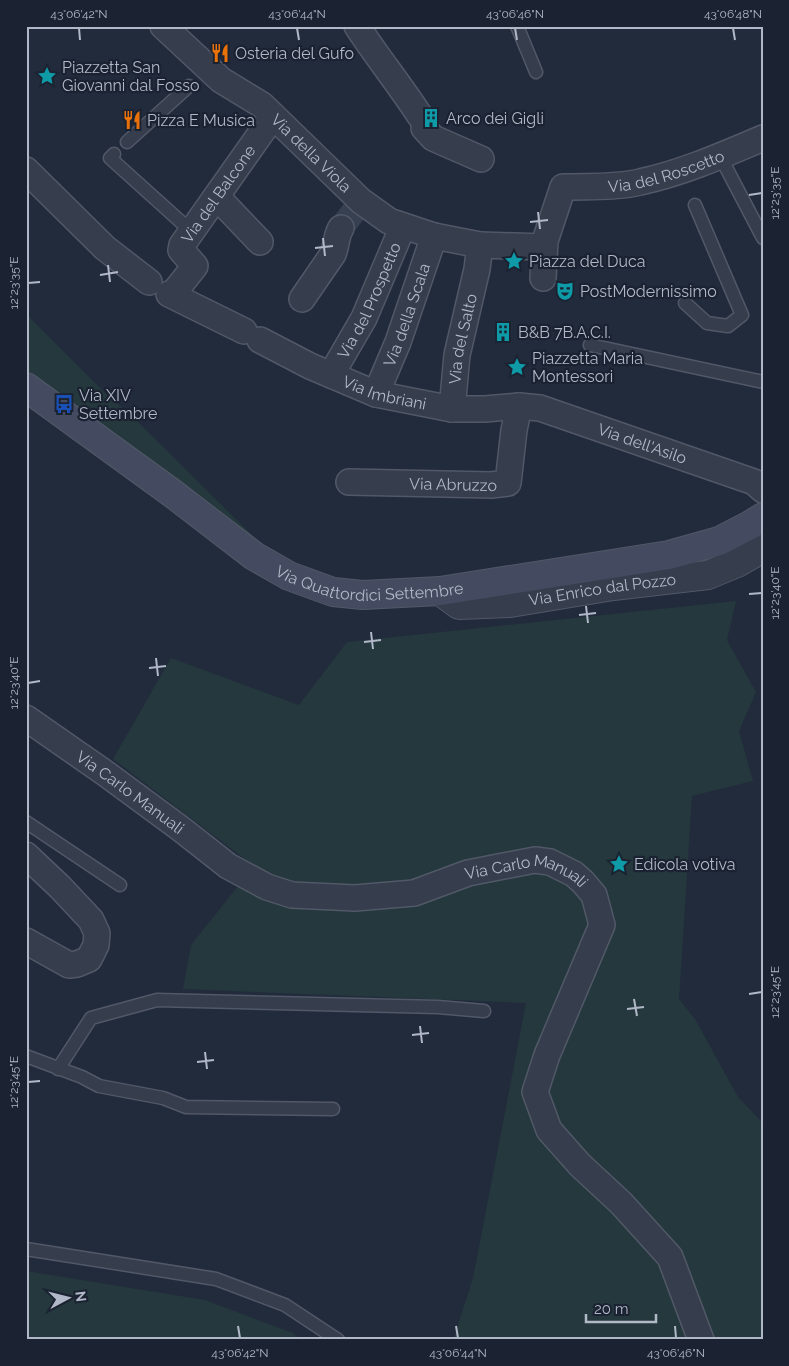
<svg xmlns="http://www.w3.org/2000/svg" width="789" height="1366" font-family="Raleway,sans-serif">
<rect width="100%" height="100%" fill="#222b3c"/>
<!-- green -->
<path fill="#24383d" d="M26 314 110 398 127 411 256 539 218 516 26 379Z
M736 601 727 640 756 692 739 731 753 781 692 796 679 999 695 1019 738 1097 763 1123V1340H453L473 1278 526 1003 183 989 191 945 254 866 113 759 171 658 299 705 347 642Z
M26 1271 205 1300 293 1333 302 1340H26Z"/>
<g fill="none" stroke-linecap="round" stroke-linejoin="round">
<!-- minor-tunnel -->
<path stroke="#374051" stroke-width="25" stroke-dasharray="25 12" stroke-linecap="butt" d="M341 228 358 206"/>
<!-- service casing -->
<g stroke="#515867" stroke-width="15">
<path id="service" d="M517 26 536 72
M127 142 189 86
M114 154 110 158 191 231
M720 156 763 238
M685 303 707 323 728 326 742 315 695 205
M590 345 763 382
M26 822 120 885
M26 1056 82 1077 99 1086 163 1098 186 1107 333 1109
M58 1069 91 1018 157 1000 438 1007 484 1011
M26 1249 216 1279 285 1305 338 1340"/>
</g>
<!-- minor casing -->
<g stroke="#515867" stroke-width="28">
<g id="minor">
<path id="s1" d="M163 26 221 80 262 105 361 201 389 221 434 236 480 245"/>
<path d="M357 26C377 57 400 85 420 116"/>
<path d="M424 128 433 138 481 159"/>
<path d="M26 170 105 248 149 282"/>
<path d="M217 197 260 242"/>
<path id="s2" d="M543 278 545 241 563 187C589 186 615 188 640 182 682 173 723 155 763 138"/>
<path d="M169 294 244 331"/>
<path id="s3" d="M172 295 195 266 181 250 182 245 273 116"/>
<path d="M302 299 333 254C337 245 336 235 341 228"/>
<path id="s4" d="M260 340 310 366 376 394 452 409H485L519 406 540 408 754 482 763 490"/>
<path id="s5" d="M331 375 364 318 403 226"/>
<path id="s6" d="M376 394 398 342 434 236"/>
<path id="s7" d="M452 409 457 355 477 269 480 245 544 247"/>
<path id="s8" d="M349 482 491 485 508 483 514 430 519 406"/>
<path id="s9" d="M26 718 105 773 181 829 228 866 267 887 292 895 355 898 414 893 468 873 535 860 550 862 574 874 583 882 594 895 602 925 547 1055 535 1092 549 1130 580 1165 621 1203 670 1257 701 1340"/>
<path d="M26 855 60 887 91 920 97 933 96 945 89 959 77 964 69 965 26 941"/>
</g>
</g>
<!-- tertiary casing -->
<g stroke="#515867" stroke-width="30">
<g id="tertiary">
<path id="s10" d="M440 591 459 605 510 603 613 586 708 575 737 563 763 548"/>
</g>
</g>
<!-- secondary casing -->
<g stroke="#515867" stroke-width="30">
<g id="secondary">
<path id="s11" d="M26 387 172 493 254 556 289 576 333 592 363 595 440 591 669 555 719 541 750 525 763 517"/>
</g>
</g>
<!-- service -->
<use href="#service" stroke="#363d4c" stroke-width="12"/>
<!-- minor -->
<use href="#minor" stroke="#363d4c" stroke-width="25"/>
<!-- tertiary -->
<use href="#tertiary" stroke="#363d4c" stroke-width="28"/>
<!-- secondary -->
<use href="#secondary" stroke="#444b60" stroke-width="28"/>
</g>
<!-- ticks -->
<path fill="none" stroke="#b1b8c8" stroke-width="2" d="M79 28 80 40M297 28 299 40M515 28 517 40M733 28 735 40M749 195 762 193M538 212 540 229M530 222 548 220M323 238 325 256M315 248 333 246M108 265 110 282M100 275 118 272M28 283 40 282M749 594 762 593M586 606 588 623M579 615 596 613M371 632 373 649M364 642 381 640M156 658 158 676M149 668 166 666M28 683 40 681M749 994 762 992M634 999 637 1016M627 1009 644 1007M420 1026 422 1043M412 1035 429 1033M205 1052 207 1069M197 1062 214 1060M28 1082 40 1081M238 1326 240 1338M456 1326 458 1338M675 1326 676 1338"/>
<!-- icons -->
<defs>
<g id="restaurant-bare" transform="scale(1.5)"><path d="M-5-6h1v4h1v-4h1v4h1v-4h1v5L-1.5 .5V6h-2V.5L-5-1ZM5-6V6H3V1.5H1.5Q1.5-4 5-6Z" fill="#e8710a" stroke="#1b2231" stroke-width="2.5" paint-order="stroke"/></g>
<g id="sight-bare" transform="scale(1.5)"><path d="M0-6L1.8-2.2L6-1.7L2.9 1.2L3.7 5.4L0 3.3L-3.7 5.4L-2.9 1.2L-6-1.7L-1.8-2.2Z" fill="#0f9aa8" stroke="#1b2231" stroke-width="2.5" paint-order="stroke"/></g>
<g id="building-bare" transform="scale(1.5)"><path d="M-4-6H4V6H1V3H-1V6H-4ZM-2.5-4.3h1.7v1.8h-1.7ZM.8-4.3h1.7v1.8H.8ZM-2.5-1h1.7V.8h-1.7ZM.8-1h1.7V.8H.8Z" fill="#0f9aa8" stroke="#1b2231" stroke-width="2.5" paint-order="stroke"/></g>
<g id="theatre-bare" transform="scale(1.5)"><path d="M-5-5.5Q0-4 5-5.5V0Q5 5 0 6Q-5 5-5 0ZM-3.3-2.5H-1v1.5H-3.3ZM1-2.5H3.3v1.5H1ZM-2.8 1Q0 5.5 2.8 1Z" fill="#0f9aa8" stroke="#1b2231" stroke-width="2.5" paint-order="stroke"/></g>
<g id="bus-bare" transform="scale(1.5)"><path d="M-5-6H5V4H4V6H2V4H-2V6H-4V4H-5ZM-3.5-4V0h7V-4ZM-3.5 1.2v1.5H-2V1.2ZM2 1.2v1.5H3.5V1.2Z" fill="#1a4fb4" stroke="#1b2231" stroke-width="2.5" paint-order="stroke"/></g>
</defs>
<g fill-rule="evenodd">
<use href="#restaurant-bare" x="220" y="53"/>
<use href="#sight-bare" x="47" y="76"/>
<use href="#building-bare" x="431" y="118"/>
<use href="#restaurant-bare" x="132" y="120"/>
<use href="#sight-bare" x="514" y="261"/>
<use href="#theatre-bare" x="565" y="291"/>
<use href="#building-bare" x="503" y="332"/>
<use href="#sight-bare" x="517" y="367"/>
<use href="#bus-bare" x="64" y="404"/>
<use href="#sight-bare" x="619" y="864"/>
</g>
<g text-anchor="middle" dominant-baseline="central" stroke-width="4.5" stroke-linejoin="round" paint-order="stroke">
<!-- poi labels -->
<g font-size="16" fill="#b1b8c8" stroke="#1b2231" text-anchor="start">
<text x="235" y="53">Osteria del Gufo</text>
<text x="62" y="67">Piazzetta San<tspan x="62" dy="18">Giovanni dal Fosso</tspan></text>
<text x="446" y="118">Arco dei Gigli</text>
<text x="147" y="120">Pizza E Musica</text>
<text x="529" y="261">Piazza del Duca</text>
<text x="580" y="291">PostModernissimo</text>
<text x="518" y="332">B&amp;B 7B.A.C.I.</text>
<text x="532" y="358">Piazzetta Maria<tspan x="532" dy="18">Montessori</tspan></text>
<text x="79" y="395">Via XIV<tspan x="79" dy="18">Settembre</tspan></text>
<text x="634" y="864">Edicola votiva</text>
</g>
<!-- street labels -->
<g font-size="16" fill="#b1b8c8" stroke="#1b2231">
<text stroke="none"><textPath href="#s1" startOffset="196">Via della Viola</textPath></text>
<text stroke="none"><textPath href="#s2" startOffset="199">Via del Roscetto</textPath></text>
<text stroke="none"><textPath href="#s3" startOffset="126">Via del Balcone</textPath></text>
<text stroke="none"><textPath href="#s5" startOffset="84">Via del Prospetto</textPath></text>
<text stroke="none"><textPath href="#s6" startOffset="85">Via della Scala</textPath></text>
<text stroke="none"><textPath href="#s7" startOffset="71">Via del Salto</textPath></text>
<text stroke="none"><textPath href="#s4" startOffset="136">Via Imbriani</textPath></text>
<text stroke="none"><textPath href="#s4" startOffset="402">Via dell'Asilo</textPath></text>
<text stroke="none"><textPath href="#s8" startOffset="104">Via Abruzzo</textPath></text>
<text stroke="none"><textPath href="#s11" startOffset="406">Via Quattordici Settembre</textPath></text>
<text stroke="none"><textPath href="#s10" startOffset="168">Via Enrico dal Pozzo</textPath></text>
<text stroke="none"><textPath href="#s9" startOffset="128">Via Carlo Manuali</textPath></text>
<text stroke="none"><textPath href="#s9" startOffset="562">Via Carlo Manuali</textPath></text>
</g>
</g>
<!-- border -->
<rect width="789" height="1366" fill="none" stroke="#1b2231" stroke-width="55"/>
<!-- north arrow -->
<g transform="translate(68 1298) rotate(83)" stroke="#1b2231" stroke-width="4" paint-order="stroke">
<path d="M0-4L9 19L0 12L-9 19Z" fill="#b1b8c8"/>
<text y="-8" font-size="14" font-weight="bold" text-anchor="middle" fill="#b1b8c8">N</text>
</g>
<!-- scale -->
<path d="M586 1314v8h70v-8" fill="none" stroke="#b1b8c8" stroke-width="2.5"/>
<text x="594" y="1314" font-size="15" fill="#b1b8c8" stroke="#1b2231" stroke-width="4" paint-order="stroke">20 m</text>
<rect x="28" y="28" width="734" height="1310" fill="none" stroke="#b1b8c8" stroke-width="2"/>
<g font-size="12" text-anchor="middle" fill="#b1b8c8">
<text x="79" y="18">43°06'42"N</text>
<text x="297" y="18">43°06'44"N</text>
<text x="515" y="18">43°06'46"N</text>
<text x="733" y="18">43°06'48"N</text>
<text transform="translate(775 193) rotate(-90)" y="4">12°23'35"E</text>
<text transform="translate(14 283) rotate(-90)" y="4">12°23'35"E</text>
<text transform="translate(775 593) rotate(-90)" y="4">12°23'40"E</text>
<text transform="translate(14 683) rotate(-90)" y="4">12°23'40"E</text>
<text transform="translate(775 992) rotate(-90)" y="4">12°23'45"E</text>
<text transform="translate(14 1082) rotate(-90)" y="4">12°23'45"E</text>
<text x="240" y="1357">43°06'42"N</text>
<text x="458" y="1357">43°06'44"N</text>
<text x="676" y="1357">43°06'46"N</text>
</g>
</svg>
